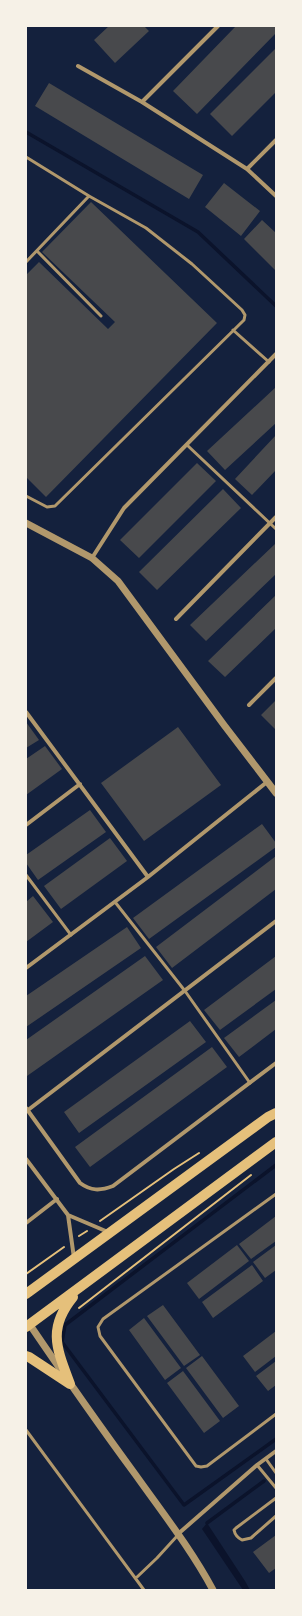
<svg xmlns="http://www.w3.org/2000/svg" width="302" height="1616" font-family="'Fira Sans',sans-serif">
<rect width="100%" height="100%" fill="#14213d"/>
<!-- water -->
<path fill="#0b132b" d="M207 1523 245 1581 250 1590H243L202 1529Z"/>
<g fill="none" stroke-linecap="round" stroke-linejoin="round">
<!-- stream -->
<path stroke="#0b132b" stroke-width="3.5" d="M26 132 198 232 276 306
M276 1165 65 1325 62 1342 184 1505 276 1439
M207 1523 264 1481"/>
</g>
<!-- building -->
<path fill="#48494c" d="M109 26H144L149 31 115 63 94 40Z
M236 26H276V33L197 114 173 91Z
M276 48V92L232 136 210 114Z
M49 83 203 175 189 199 35 106Z
M224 183 260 211 241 236 205 207Z
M91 202 217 323 46 497 26 477V275L39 262 108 329 115 322 42 252Z
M262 220 276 233V271L244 239Z
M276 387V423L225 470 207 451Z
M276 435V470L252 495 235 479Z
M197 463 216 481 139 558 120 540Z
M223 489 241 508 157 590 139 572Z
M275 544 276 545V574L206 641 190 625Z
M276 595V628L225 677 208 661Z
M276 700V730L261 715Z
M26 722 39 740 26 748Z
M178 727 221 785 144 841 101 783Z
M45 746 62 769 26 795V759Z
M90 810 106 832 38 880 26 863V855Z
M262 824 276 843V847L149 939 133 918Z
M110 838 127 861 61 909 44 886Z
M276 856V889L172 968 156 947Z
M33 896 53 922 26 942V902Z
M127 927 141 948 26 1027V996Z
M145 956 163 980 27 1076 26 1040Z
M276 956V989L220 1030 204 1010Z
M276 1000V1029L239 1057 224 1038Z
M190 1021 206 1042 79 1133 64 1112Z
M212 1047 227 1067 90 1167 75 1147Z
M276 1216V1241L251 1259 239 1244Z
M237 1245 249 1261 199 1299 187 1283Z
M276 1245V1270L265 1278 253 1262Z
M252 1265 263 1281 213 1318 202 1302Z
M163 1305 200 1355 184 1366 147 1316Z
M144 1318 181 1368 165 1380 129 1330Z
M276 1331V1356L255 1372 243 1356Z
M202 1356 239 1406 223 1418 186 1368Z
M276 1361V1385L268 1391 256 1376Z
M183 1371 220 1421 204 1433 167 1383Z
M276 1535V1568L269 1573 253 1552Z"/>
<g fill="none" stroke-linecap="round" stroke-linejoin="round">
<!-- path -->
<path stroke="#e5c07b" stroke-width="2" d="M100 1221 174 1169 199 1153
M79 1236 87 1231
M26 1274 64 1247
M79 1308 251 1175"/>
<!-- service -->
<path stroke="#b1986c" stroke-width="3" d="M26 157 89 196
M37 251 101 316
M26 262 89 196 146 228 192 264 242 310 245 315 244 320 55 506 47 507 26 496
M233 330 269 362
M187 445 276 529
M26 875 71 935
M115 902 185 991 250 1083
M276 1194 103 1319 98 1327 100 1336 196 1466 201 1467 207 1466 276 1414
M26 1430 144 1590
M266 1459 276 1473
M257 1465 276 1488
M276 1498 236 1528 234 1530C235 1535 238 1538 242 1540L251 1538 276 1516
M136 1578 157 1558 178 1535"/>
<!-- minor -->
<path stroke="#b1986c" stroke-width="4" d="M78 66 142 102 247 169 276 196
M142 102 218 26
M247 169 276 140
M92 558 124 508 276 354
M176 619 276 517
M249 705 276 678
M26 712 148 877
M26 825 80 784
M26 968 148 877 267 782
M26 1108 80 1183C91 1191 100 1191 113 1186L276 1063
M28 1110 276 921
M26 1159 68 1215 74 1258
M68 1215 108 1232
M26 1223 57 1199
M178 1534 257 1465 276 1451"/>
<!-- tertiary -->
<path stroke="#b1986c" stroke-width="7" d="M26 523 92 558 118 581 224 725 276 793
M30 1325C64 1375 99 1425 135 1474 162 1512 191 1549 213 1590"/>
<!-- primary -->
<path stroke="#e5c07b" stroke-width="10" d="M26 1294 268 1117 276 1113
M26 1327 276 1142
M26 1356 29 1357 70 1384
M70 1384C57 1349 47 1329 73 1297"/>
</g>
<!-- border -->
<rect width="302" height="1616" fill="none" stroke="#f6f1e7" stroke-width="54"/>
</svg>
